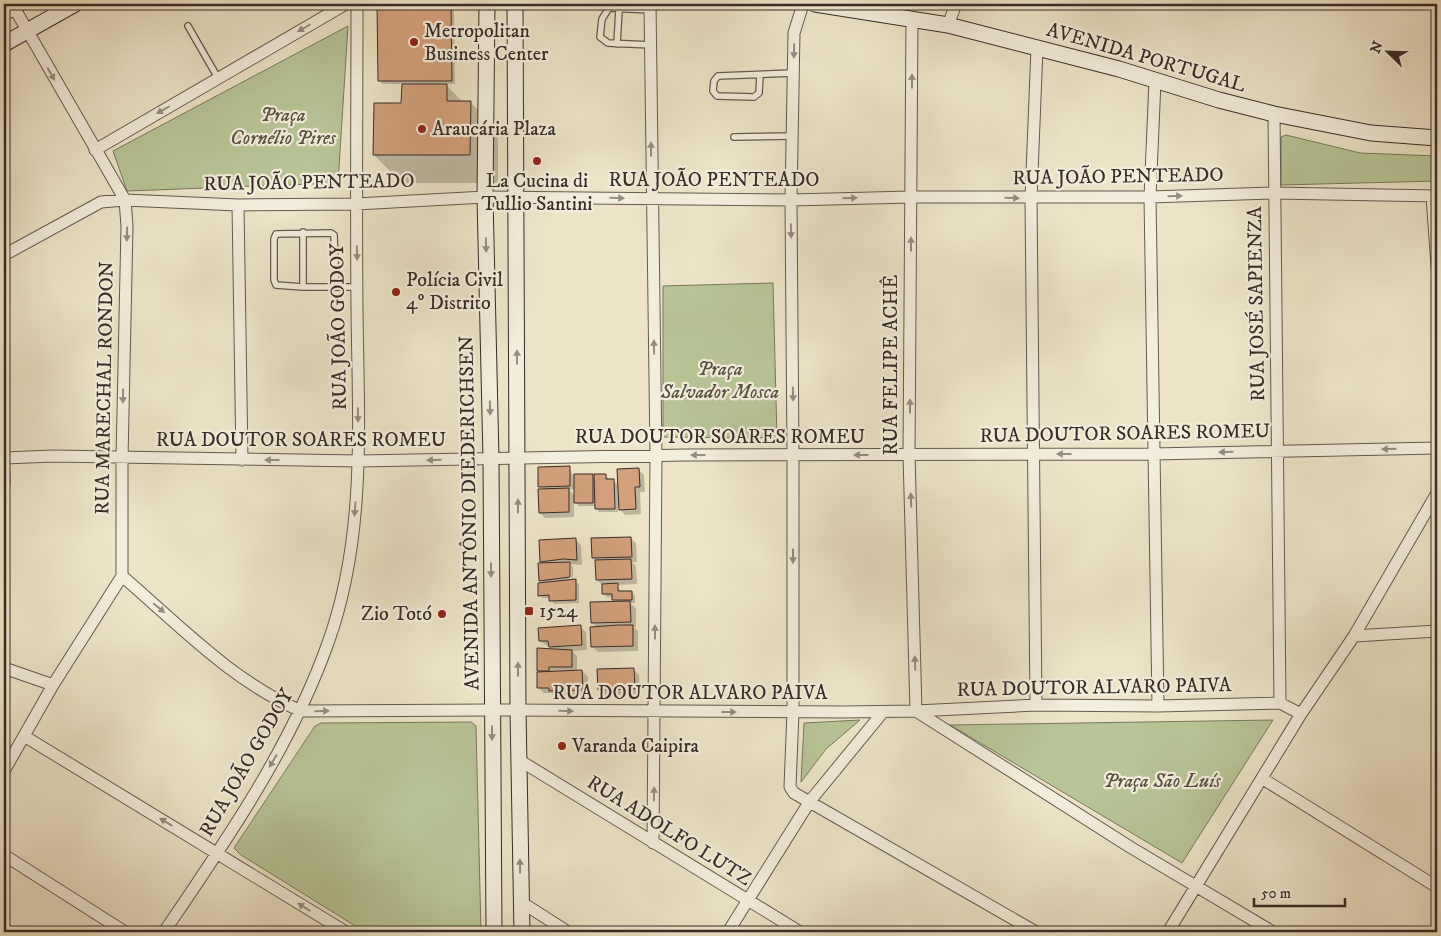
<svg xmlns="http://www.w3.org/2000/svg" width="1441" height="936" font-family="'IM FELL DW Pica',serif">
<rect width="100%" height="100%" fill="#ede4c7"/>
<filter id="stains"><feTurbulence type="fractalNoise" baseFrequency=".004" numOctaves="4"/><feColorMatrix values="0 0 0 0 .2 0 0 0 0 .09 0 0 0 0 .02 0 0 0 .5 -.17"/></filter>
<radialGradient id="worn" r=".72"><stop offset=".6" stop-color="#630" stop-opacity="0"/><stop offset="1" stop-color="#630" stop-opacity=".3"/></radialGradient>
<!-- green -->
<path fill="#b8c496" stroke="#78785e" d="M348 26 338 183 127 191 113 151Z
M1286 135 1360 153 1437 156V181L1281 185V137Z
M773 283 777 438 663 437V286Z
M860 720 826 749 801 782 804 723Z
M1273 720 1182 863 950 725Z
M471 722 476 726 481 932H365L241 855 234 848 315 726 321 723Z"/>
<!-- shadow -->
<path fill="#0003" fill-rule="evenodd" d="M379 4H454L455 84H445L463 102H470L498 130V183H402L374 155 403 104V84H383L379 81Z
M569 468 573 475H592L596 478 605 476 619 485 639 470 644 475 645 492H640L641 514 625 515 618 507V512H599L596 506H579L574 501V517L545 518 540 513 543 490 540 487ZM575 489 576 496 569 490Z
M630 538 636 543 637 562H632L636 566 637 584 617 585 621 592H632L635 596V603H630L636 608V627H633L638 631V651L598 652 592 646 598 628 592 623 616 603 613 597H607L603 594V586L597 580V562L593 558Z
M575 540 581 545 582 565 570 564 573 567V581L579 584V603L554 604 550 598H543L539 595 544 584 540 580 544 564 541 561ZM568 565H571L572 583H569Z
M580 627 586 632 587 650 572 651 577 656V672L582 671 588 677V695L556 696 552 693H544L539 688 540 672 538 670V649H552L540 641Z
M634 670 639 675 640 694 604 695 599 690Z"/>
<!-- building -->
<path fill="#d2a07c" stroke="#382b26" d="M377 4H451L452 81H378Z
M402 84H447V101H471L470 155H373L374 103H401Z
M570 466V486L538 487V467Z
M639 468 640 487H635L636 509 619 510 617 469Z
M574 474H593V503H574Z
M594 474H606V479H614L615 509H595Z
M569 488V512L539 513 538 489Z
M631 537 632 557 592 558 591 538Z
M576 538 577 560 563 559 540 562 539 540Z
M631 559 632 579 596 580 595 560Z
M570 562V577L539 581 538 563Z
M576 579V600L549 601V595L538 596V583Z
M618 583V591H632V600H612V594H602V584Z
M630 601 631 622 591 623 590 602Z
M581 625 582 645 549 647 548 641H539L538 628Z
M619 625H633V646L591 647 590 627Z
M537 648 572 650V667H549V671H537Z
M634 668 635 689 598 690 597 669Z
M582 670 583 690 549 691V688H537V672Z"/>
<g fill="none" stroke-linecap="round" stroke-linejoin="round">
<!-- service casing -->
<g stroke="#65594e" stroke-width="8">
<path id="service" d="M651 10 609 8 602 19 600 37 608 43 651 45
M888 15 891 4
M188 26 218 78
M617 44 619 10
M760 75 759 93 754 97 717 96 713 91 714 81 718 76 793 73
M734 137 792 136
M303 287V232
M336 287 334 235 331 233 276 234 274 239V280L276 285 303 287H357"/>
</g>
<!-- minor casing -->
<g stroke="#65594e" stroke-width="13">
<path id="minor" d="M650 4 656 455 653 843
M803 4 794 33 791 200 793 455V712L790 787 794 793 1036 932
M912 19 909 455 916 711
M948 25 956 4
M1155 81 1150 197 1158 706
M1274 114 1280 703
M95 150 346 4
M1432 196 1437 266
M238 205 242 460
M4 255 101 202 125 200 238 205 356 204 485 197 791 200 911 197H1150L1274 193 1437 196
M4 458 53 456 359 461 686 455 1153 454 1437 448
M4 473V483
M122 576C178 624 233 682 301 711L492 710 842 712 916 711 1036 705 1158 706 1280 703 1301 714
M1354 636 1437 631
M4 668 53 685
M1036 705 1031 198 1037 48
M916 711 1130 847 1273 932
M24 736 346 932
M519 760 800 932
M4 771 53 685 122 576V459L127 226 125 200 12 4
M1263 779 1437 887
M4 855 125 932
M521 902 568 932
M164 932C226 841 291 747 328 643 367 535 358 420 357 308 356 206 357 105 357 4
M728 932 810 801 883 712
M1168 932 1301 714 1354 636 1437 493"/>
</g>
<!-- secondary casing -->
<g stroke="#382b26" stroke-width="17">
<path id="secondary" d="M487 4 485 197 491 459 494 932
M515 4 518 710 522 932
M815 4 948 25 1119 69 1219 100 1274 114 1371 133 1437 138
M4 13 19 4
M4 44 75 4"/>
</g>
<!-- service -->
<use href="#service" stroke="#f3eddb" stroke-width="5.5"/>
<!-- minor -->
<use href="#minor" stroke="#f3eddb" stroke-width="11"/>
<!-- secondary -->
<use href="#secondary" stroke="#f3eddb" stroke-width="15"/>
</g>
<!-- one-way arrows -->
<defs><path id="oneway-solid" d="M-6-.8H1V-3.2L6.5 0L1 3.2V.8H-6Z" transform="scale(1.25)"/></defs>
<g fill="#968c80">
<use href="#oneway-solid" transform="translate(304 28) rotate(150)"/>
<use href="#oneway-solid" transform="translate(794 51) rotate(91)"/>
<use href="#oneway-solid" transform="translate(51 74) rotate(60)"/>
<use href="#oneway-solid" transform="translate(912 81) rotate(-90)"/>
<use href="#oneway-solid" transform="translate(163 110) rotate(150)"/>
<use href="#oneway-solid" transform="translate(651 149) rotate(-90)"/>
<use href="#oneway-solid" transform="translate(1175 196) rotate(-2)"/>
<use href="#oneway-solid" transform="translate(617 198) rotate(1)"/>
<use href="#oneway-solid" transform="translate(850 198) rotate(-2)"/>
<use href="#oneway-solid" transform="translate(1012 198) rotate(1)"/>
<use href="#oneway-solid" transform="translate(791 231) rotate(89)"/>
<use href="#oneway-solid" transform="translate(127 234) rotate(91)"/>
<use href="#oneway-solid" transform="translate(911 244) rotate(-90)"/>
<use href="#oneway-solid" transform="translate(486 245) rotate(89)"/>
<use href="#oneway-solid" transform="translate(357 253) rotate(89)"/>
<use href="#oneway-solid" transform="translate(654 347) rotate(-91)"/>
<use href="#oneway-solid" transform="translate(517 357) rotate(-90)"/>
<use href="#oneway-solid" transform="translate(793 394) rotate(89)"/>
<use href="#oneway-solid" transform="translate(123 396) rotate(91)"/>
<use href="#oneway-solid" transform="translate(910 406) rotate(-90)"/>
<use href="#oneway-solid" transform="translate(490 408) rotate(89)"/>
<use href="#oneway-solid" transform="translate(358 415) rotate(89)"/>
<use href="#oneway-solid" transform="translate(1389 449) rotate(179)"/>
<use href="#oneway-solid" transform="translate(1226 452) rotate(179)"/>
<use href="#oneway-solid" transform="translate(1064 454) rotate(180)"/>
<use href="#oneway-solid" transform="translate(698 455) rotate(-180)"/>
<use href="#oneway-solid" transform="translate(861 455) rotate(180)"/>
<use href="#oneway-solid" transform="translate(272 460) rotate(-180)"/>
<use href="#oneway-solid" transform="translate(434 460) rotate(179)"/>
<use href="#oneway-solid" transform="translate(911 500) rotate(-92)"/>
<use href="#oneway-solid" transform="translate(518 506) rotate(-90)"/>
<use href="#oneway-solid" transform="translate(355 509) rotate(94)"/>
<use href="#oneway-solid" transform="translate(793 556) rotate(90)"/>
<use href="#oneway-solid" transform="translate(491 570) rotate(90)"/>
<use href="#oneway-solid" transform="translate(159 608) rotate(40)"/>
<use href="#oneway-solid" transform="translate(655 632) rotate(-90)"/>
<use href="#oneway-solid" transform="translate(915 663) rotate(-92)"/>
<use href="#oneway-solid" transform="translate(518 669) rotate(-90)"/>
<use href="#oneway-solid" transform="translate(322 711) rotate(-1)"/>
<use href="#oneway-solid" transform="translate(566 711) rotate(1)"/>
<use href="#oneway-solid" transform="translate(729 712)"/>
<use href="#oneway-solid" transform="translate(492 733) rotate(90)"/>
<use href="#oneway-solid" transform="translate(273 761) rotate(121)"/>
<use href="#oneway-solid" transform="translate(654 794) rotate(-89)"/>
<use href="#oneway-solid" transform="translate(166 822) rotate(-149)"/>
<use href="#oneway-solid" transform="translate(520 866) rotate(-91)"/>
<use href="#oneway-solid" transform="translate(304 907) rotate(-148)"/>
</g>
<!-- markers -->
<g fill="#8f2418" stroke="#f3eddb" stroke-width="2">
<circle cx="414" cy="42" r="5"/>
<circle cx="422" cy="129" r="5"/>
<circle cx="537" cy="161" r="5"/>
<circle cx="396" cy="292" r="5"/>
<rect x="524" y="606" width="10" height="10" rx="2.5"/>
<circle cx="442" cy="614" r="5"/>
<circle cx="562" cy="746" r="5"/>
</g>
<g text-anchor="middle" dominant-baseline="central" stroke-width="4.5" stroke-linejoin="round" paint-order="stroke">
<!-- poi labels -->
<g font-size="20" fill="#382b26" stroke="#f3eddb" text-anchor="start">
<text x="424" y="31">Metropolitan<tspan x="424" dy="23">Business Center</tspan></text>
<text x="432" y="129">Araucária Plaza</text>
<text x="537" y="181" text-anchor="middle">La Cucina di<tspan x="537" dy="23">Tullio Santini</tspan></text>
<text x="406" y="280">Polícia Civil<tspan x="406" dy="23">4º Distrito</tspan></text>
<text x="539" y="611">1524</text>
<text x="432" y="614" text-anchor="end">Zio Totó</text>
<text x="572" y="746">Varanda Caipira</text>
</g>
<!-- street labels -->
<g font-size="20" fill="#382b26" stroke="#f3eddb">
<text transform="translate(1146 58) rotate(16)">AVENIDA PORTUGAL</text>
<text transform="translate(1118 177) rotate(-1)">RUA JOÃO PENTEADO</text>
<text x="714" y="180">RUA JOÃO PENTEADO</text>
<text transform="translate(309 183) rotate(-1)">RUA JOÃO PENTEADO</text>
<text transform="translate(1257 304) rotate(-91)">RUA JOSÉ SAPIENZA</text>
<text transform="translate(339 327) rotate(-91)">RUA JOÃO GODOY</text>
<text transform="translate(891 365) rotate(-90)">RUA FELIPE ACHÊ</text>
<text transform="translate(105 388) rotate(-89)">RUA MARECHAL RONDON</text>
<text transform="translate(1125 434) rotate(-1)">RUA DOUTOR SOARES ROMEU</text>
<text x="720" y="437">RUA DOUTOR SOARES ROMEU</text>
<text x="301" y="440">RUA DOUTOR SOARES ROMEU</text>
<text transform="translate(470 513) rotate(-91)">AVENIDA ANTÔNIO DIEDERICHSEN</text>
<text transform="translate(1094 688) rotate(-1)">RUA DOUTOR ALVARO PAIVA</text>
<text x="690" y="693">RUA DOUTOR ALVARO PAIVA</text>
<text transform="translate(247 763) rotate(-60)">RUA JOÃO GODOY</text>
<text transform="translate(669 831) rotate(32)">RUA ADOLFO LUTZ</text>
</g>
<!-- park labels -->
<g font-size="20" font-style="italic" fill="#585142" stroke="#f3eddb">
<text x="283" y="115">Praça<tspan x="283" dy="23">Cornélio Pires</tspan></text>
<text x="720" y="369">Praça<tspan x="720" dy="23">Salvador Mosca</tspan></text>
<text x="1162" y="781">Praça São Luís</text>
</g>
</g>
<!-- margin -->
<rect width="1441" height="936" fill="none" stroke="#ede4c7" stroke-width="20"/>
<rect x="5" y="5" width="1431" height="926" fill="none" stroke="#382b26" stroke-width="2.5"/>
<rect x="10" y="10" width="1421" height="916" fill="none" stroke="#382b26"/>
<!-- north arrow -->
<g transform="translate(1388 52) rotate(293)" stroke="#f3eddb" stroke-width="4" paint-order="stroke">
<path d="M0-4L9 19L0 12L-9 19Z" fill="#382b26"/>
<text y="-8" font-size="14" font-weight="bold" text-anchor="middle" fill="#382b26">N</text>
</g>
<!-- scale -->
<path d="M1254 898v8h91v-8" fill="none" stroke="#382b26" stroke-width="2.5"/>
<text x="1261" y="898" font-size="15" fill="#382b26" stroke="#f3eddb" stroke-width="4" paint-order="stroke">50 m</text>
<rect width="100%" height="100%" filter="url(#stains)"/>
<rect width="100%" height="100%" fill="url(#worn)"/>
</svg>
